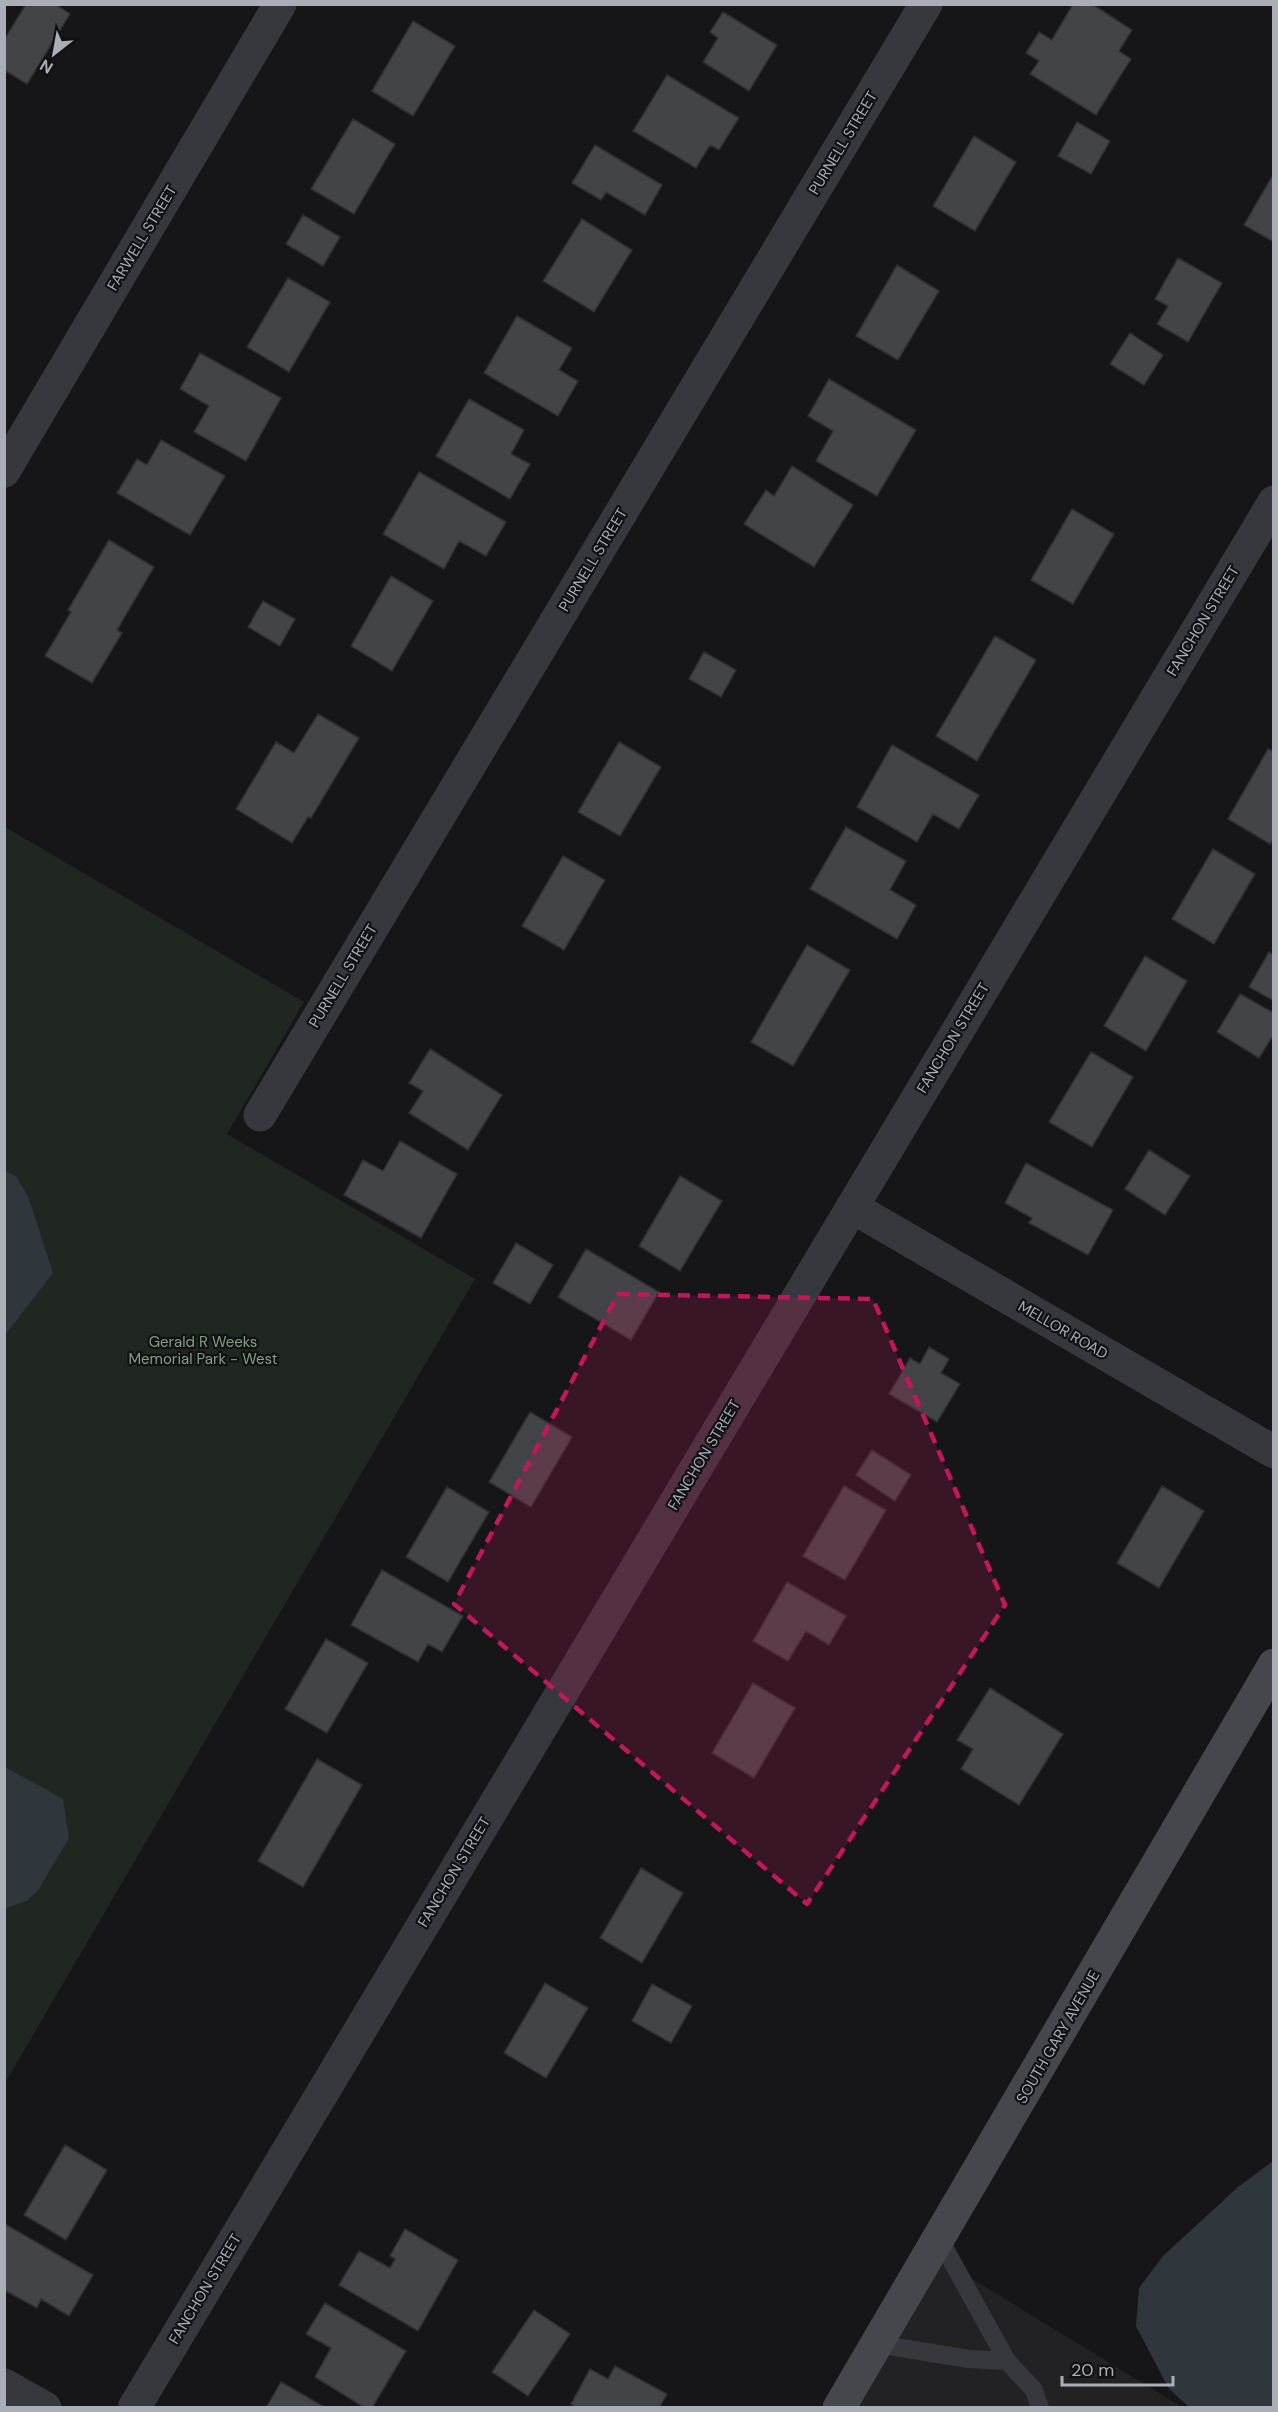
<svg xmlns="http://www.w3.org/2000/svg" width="1278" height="2412" font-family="'DM Sans',sans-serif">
<rect width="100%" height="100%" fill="#161618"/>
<!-- built -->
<path fill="#222225" d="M938 2258 1182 2407 849 2408Z"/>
<!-- green -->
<path fill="#202721" d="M5 827 304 1002 227 1134 475 1279 5 2083Z"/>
<!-- water -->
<path fill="#2f373d" d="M4 1170 17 1177 29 1199 53 1273 5 1335Z
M5 1767 63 1799 69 1838 37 1892 26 1901 5 1909Z
M1273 2161V2407H1189L1169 2389 1136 2326 1139 2288 1163 2256 1238 2187Z"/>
<!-- building -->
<path fill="#434448" stroke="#303034" stroke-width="1.5" d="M26 4H55L70 14 27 84 4 70V40Z
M1073 4H1092L1132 30 1119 51 1131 59 1096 115 1030 74 1039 61 1026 53 1039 32 1052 40Z
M723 12 777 45 749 91 703 62 718 38 710 32Z
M413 21 455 46 413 116 372 91Z
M667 75 739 118 719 150 710 145 696 168 633 131Z
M353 119 395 144 354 214 311 189Z
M1077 122 1110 141 1091 174 1058 156Z
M974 136 1016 162 975 231 933 206Z
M595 145 662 185 645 215 606 192 601 200 572 183Z
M1274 173V242L1244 225Z
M303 215 340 237 323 266 286 244Z
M582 219 632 250 594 312 543 281Z
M1178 258 1222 283 1188 342 1157 324 1168 306 1155 299Z
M897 265 939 291 898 360 856 336Z
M288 278 330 302 289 372 247 347Z
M517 316 572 348 559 370 578 381 558 416 484 373Z
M1130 333 1163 355 1144 385 1110 364Z
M200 353 281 398 246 461 194 432 209 406 180 389Z
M829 379 916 430 877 496 816 461 833 431 808 416Z
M469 399 524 430 511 454 530 464 510 499 436 456Z
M161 440 225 476 190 535 117 493 137 459 147 465Z
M792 466 853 505 814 567 744 524 766 490 774 496Z
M419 472 506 522 486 556 459 541 444 569 383 534Z
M1072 509 1114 534 1073 604 1031 580Z
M109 540 154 567 117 630 122 633 92 683 45 656 71 612 68 610Z
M391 576 433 601 392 671 351 646Z
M263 601 295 619 280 646 248 627Z
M995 636 1036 660 977 761 936 736Z
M704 652 736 670 721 697 689 679Z
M318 714 359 738 311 818 308 817 292 843 236 809 276 742 294 753Z
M619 742 661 767 620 836 578 812Z
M892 745 979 795 959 829 933 814 917 842 857 807Z
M1268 749 1274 752V838L1270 844 1228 819Z
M846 827 906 861 890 890 916 905 897 939 810 889Z
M1213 849 1255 874 1214 944 1172 919Z
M563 856 605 880 564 950 522 926Z
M807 945 850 970 793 1066 751 1042Z
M1269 952 1274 955V1001L1249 987Z
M1145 956 1187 981 1146 1051 1104 1026Z
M1240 994 1274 1013V1034L1259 1058 1217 1032Z
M430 1049 502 1095 468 1150 409 1113 423 1091 409 1083Z
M1091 1052 1133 1077 1092 1147 1049 1122Z
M400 1141 457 1174 421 1238 344 1195 363 1160 383 1171Z
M1149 1150 1190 1176 1165 1215 1125 1189Z
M1026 1163 1113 1210 1088 1255 1029 1223 1032 1218 1005 1203Z
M680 1176 722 1201 680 1271 639 1246Z
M516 1243 553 1265 530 1304 493 1283Z
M586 1249 659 1292 631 1340 558 1297Z
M929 1347 949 1359 941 1373 960 1384 937 1422 889 1394 910 1358 920 1364Z
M530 1412 572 1437 531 1507 489 1482Z
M872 1450 911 1475 895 1501 856 1475Z
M844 1486 886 1510 845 1580 803 1556Z
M1162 1486 1204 1511 1159 1588 1117 1563Z
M447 1487 489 1512 448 1582 406 1557Z
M382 1570 463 1616 442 1652 428 1644 418 1662 351 1625Z
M787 1582 846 1616 829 1645 806 1631 788 1661 753 1641Z
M326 1639 368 1663 327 1733 285 1709Z
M753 1683 795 1708 754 1778 712 1753Z
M990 1688 1063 1734 1019 1805 961 1769 973 1749 957 1740Z
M317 1759 362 1785 303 1887 258 1861Z
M641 1868 683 1893 642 1963 600 1938Z
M545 1983 588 2008 546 2078 504 2053Z
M652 1984 692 2006 671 2043 632 2021Z
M65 2145 107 2170 66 2240 24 2215Z
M5 2224 93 2275 69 2316 41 2299 37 2308 4 2290Z
M405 2229 458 2260 418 2331 339 2285 359 2251 390 2268 395 2259 390 2256Z
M325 2303 406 2351 372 2408H365L315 2377 331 2348 306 2334Z
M534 2310 570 2334 528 2396 492 2372Z
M615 2366 667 2394 659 2408H577L571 2404 590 2369 608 2379Z
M281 2382 326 2408H266Z"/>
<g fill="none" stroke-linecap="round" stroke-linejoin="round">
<!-- lane -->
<path stroke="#37383d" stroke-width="18" d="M939 2238 1007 2361 1034 2390 1040 2408
M877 2344 969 2359 1007 2361"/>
<!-- street -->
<path stroke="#37383d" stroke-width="33" d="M4 471 280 4
M260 1115 926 4
M852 1207 1274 1452
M4 2385 45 2408
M134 2408 1274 502"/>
<!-- secondary -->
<path stroke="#46474c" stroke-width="33" d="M839 2408 1274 1665"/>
</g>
<!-- marked area -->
<path fill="#c2185b" fill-opacity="0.2" stroke="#c2185b" stroke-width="4.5" stroke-dasharray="12 8" stroke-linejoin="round" d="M618 1294 873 1299 1005 1605 807 1904 454 1604Z"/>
<g text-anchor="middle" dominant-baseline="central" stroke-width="4.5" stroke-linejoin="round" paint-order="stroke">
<!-- street labels -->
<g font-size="15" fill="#a9aeb7" stroke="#111113">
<text transform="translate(843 143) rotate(-59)">PURNELL STREET</text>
<text transform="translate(142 238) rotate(-59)">FARWELL STREET</text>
<text transform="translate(593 560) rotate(-59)">PURNELL STREET</text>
<text transform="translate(1203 621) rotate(-59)">FANCHON STREET</text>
<text transform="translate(343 976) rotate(-59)">PURNELL STREET</text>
<text transform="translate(953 1038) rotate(-59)">FANCHON STREET</text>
<text transform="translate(1063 1330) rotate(30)">MELLOR ROAD</text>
<text transform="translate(704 1455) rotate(-59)">FANCHON STREET</text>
<text transform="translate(454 1872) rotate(-59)">FANCHON STREET</text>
<text transform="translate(1058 2037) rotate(-60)">SOUTH GARY AVENUE</text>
<text transform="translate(205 2289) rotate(-59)">FANCHON STREET</text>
</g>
<!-- park labels -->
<g font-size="15" fill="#82a082" stroke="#111113">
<text x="203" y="1342">Gerald R Weeks<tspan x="203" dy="17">Memorial Park - West</tspan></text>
</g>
</g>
<!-- border -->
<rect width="1278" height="2412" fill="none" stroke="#a9aeb7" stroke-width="12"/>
<!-- north arrow -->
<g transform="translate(54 54) rotate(211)" stroke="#111113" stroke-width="4.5" paint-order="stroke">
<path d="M0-4.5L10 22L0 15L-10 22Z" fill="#a9aeb7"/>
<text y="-9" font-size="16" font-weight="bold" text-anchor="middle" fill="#a9aeb7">N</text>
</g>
<!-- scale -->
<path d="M1062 2376v9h111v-9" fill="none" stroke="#a9aeb7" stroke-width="3"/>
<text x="1071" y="2376" font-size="18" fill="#a9aeb7" stroke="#111113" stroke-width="4.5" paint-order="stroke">20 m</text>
</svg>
